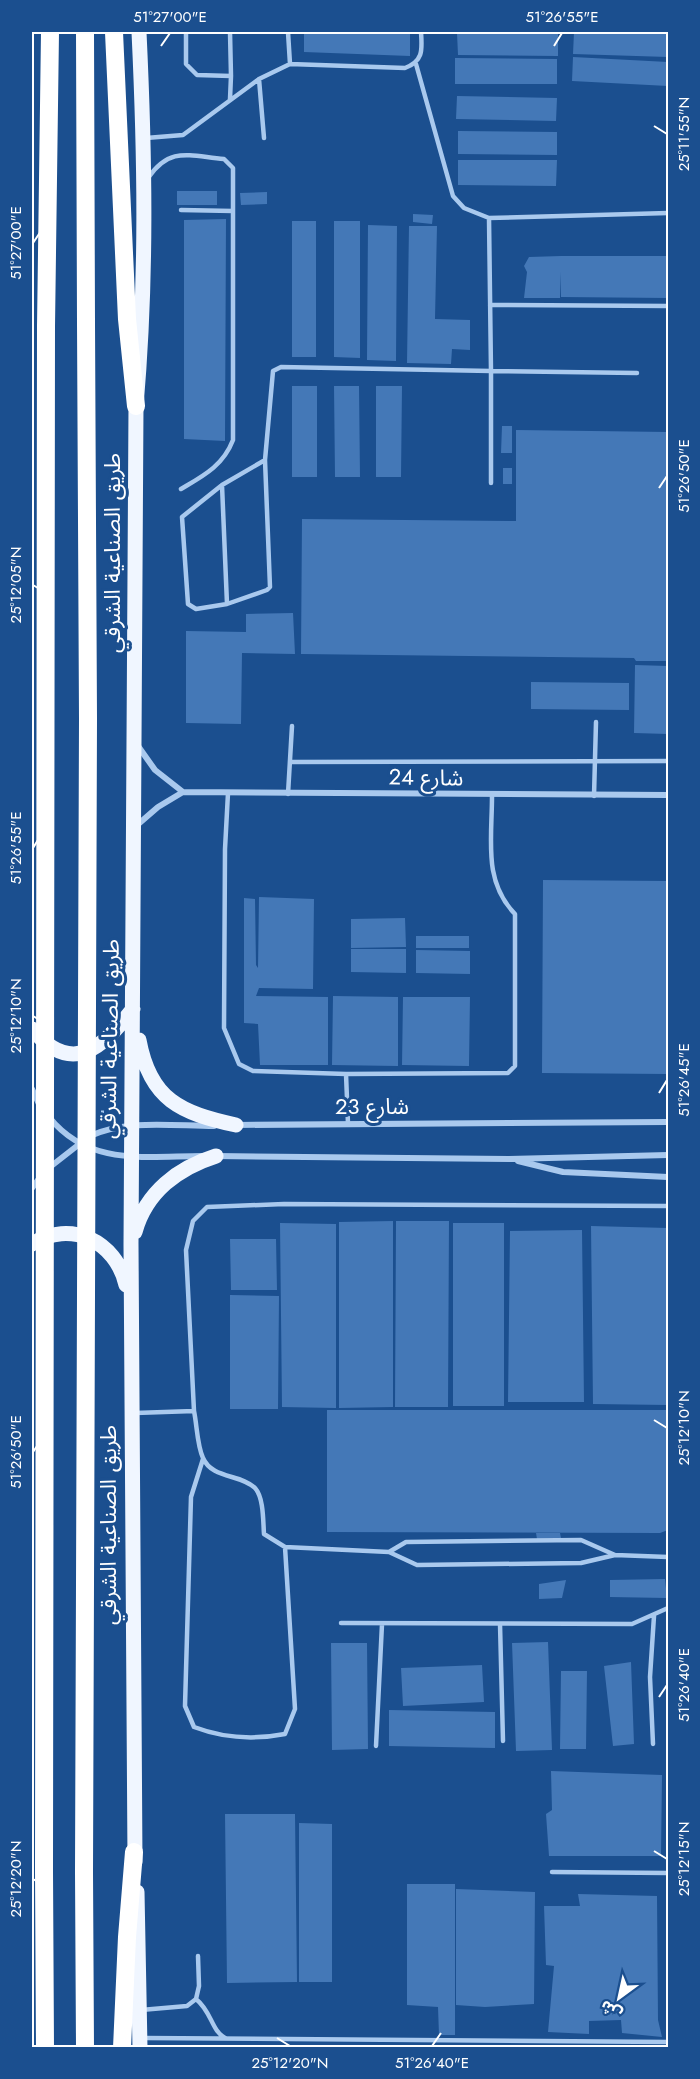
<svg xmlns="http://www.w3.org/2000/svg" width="700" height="2079" font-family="Jost,'Noto Sans Arabic',sans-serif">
<rect width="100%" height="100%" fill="#1b4f8f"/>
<!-- building -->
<path fill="#4478b7" d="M304 32H410V56L304 52Z
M574 32 668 33V57L573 54Z
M457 33H558V56L458 55Z
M573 57 668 62V86L572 81Z
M455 58 557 59V84H455Z
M457 96 557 98 556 121 456 119Z
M458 131 557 132V155L458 154Z
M458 160H557L556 186 458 185Z
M177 191H217V205H177Z
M267 192V204L241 205 240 193Z
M413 214 433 215 432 224 413 222Z
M226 219 225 441 184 439V220Z
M292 221H316V357H292Z
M334 221H360V358L334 357Z
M368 225 397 226 396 361 367 360Z
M409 226H437L435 319 470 320V350L452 349 451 364 407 363Z
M561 256H668V298L561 297 560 272V298H524L527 272 524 266 529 257Z
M292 386H317V477H292Z
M334 386H359L360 477H335Z
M376 386H402L401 477H376Z
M502 426H512V453H501Z
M516 430 668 432V661H636L634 658 301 654 302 519 516 521Z
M503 468H512V484H503Z
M293 613 295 654 242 653 241 724 186 723V631L246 632V614Z
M635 665 668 666V734L634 733Z
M531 682 629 683V710L531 709Z
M543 880 668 881V1074L542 1073Z
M259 897 314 899 313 989 259 988 256 996 328 997V1065H260L258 1024 244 1023V898L255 899 256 965 258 968Z
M405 918 406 947 351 948V919Z
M416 936H469V948H416Z
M351 949H406V973L351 972Z
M416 950 470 951V974L416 973Z
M333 996 398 997V1066L332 1065Z
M403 997H470L469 1066 402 1065Z
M393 1221V1407L339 1408V1222Z
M396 1221H449L448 1407H395Z
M280 1223 336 1224V1408L282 1407Z
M453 1223H504V1406H453Z
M591 1226 668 1228V1405L593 1404Z
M582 1230 584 1402H508L510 1231Z
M230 1239H276L277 1290H231Z
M230 1295 279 1296 278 1409H230Z
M327 1410H668V1530L660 1533 327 1532Z
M536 1533H560L561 1538 537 1539Z
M665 1579 667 1598 610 1597V1580Z
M566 1580 562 1598 539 1599V1584Z
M548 1642 552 1750 516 1751 512 1643Z
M331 1643H367L368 1749 332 1750Z
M631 1662 634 1744 613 1746 604 1666Z
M482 1665 484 1702 403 1706 401 1668Z
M561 1671H587L586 1749H560Z
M389 1710 495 1712V1748L389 1746Z
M551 1771 662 1775 661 1856H549L546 1814 552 1810Z
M225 1814H295L297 1982 227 1983Z
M299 1823 332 1824V1982H299Z
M407 1884H455V2035H439L438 2007 407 2005Z
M456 1889 535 1892 534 2004 485 2007 456 2005Z
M578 1894 657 1896 658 2020 662 2037 622 2033 621 2020 589 2021V2034L548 2032 554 1966 546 1965 544 1906H580Z"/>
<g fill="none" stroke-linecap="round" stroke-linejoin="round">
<!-- path -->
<path stroke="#a9c9ee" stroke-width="3" stroke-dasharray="3 4.5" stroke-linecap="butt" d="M101 1112H118"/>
<!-- lane -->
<path stroke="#a9c9ee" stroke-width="4.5" d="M186 32V64L197 75 231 76 230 99
M230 32 231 76
M290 64 405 68C424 61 422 49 421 32
M416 64 453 196 464 208 489 218 668 213
M259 79 264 138
M146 138 183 135 259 79 290 64 288 32
M148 178C170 146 189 156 224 159L233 168V440C223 466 203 476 181 489
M181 210 233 211
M490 305 668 306
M491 483V371L637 373
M222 485 227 604 196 609 188 604 182 517 222 485 265 460 273 371 281 367 491 371 489 218
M227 604 267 590 270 587 265 460
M290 762 668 761
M228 793 225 849 224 1028 239 1064 253 1071 346 1074 508 1073 515 1066V914C483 881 492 840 492 796
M288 794 292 726
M594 796 596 722
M346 1074 348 1124
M194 1411C197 1425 197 1445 203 1458 212 1479 241 1474 255 1488 264 1498 263 1522 264 1534L285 1547 389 1552 406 1542 581 1540 615 1555 668 1557
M135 1413 194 1411 186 1250 193 1221 207 1207 284 1204 668 1206
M203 1459 191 1497 185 1706 194 1727C223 1738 254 1740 285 1734L295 1709 285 1547
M389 1552 417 1565 581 1563 615 1555
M341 1623 632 1624 668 1608
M500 1624 503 1741
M653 1744 650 1677 654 1616
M376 1746 382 1624
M552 1872 668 1873
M196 1999C212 2012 211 2030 225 2038
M141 2010 187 2006 196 1999 199 1986 198 1956
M143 2038 668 2042"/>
<!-- street -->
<path stroke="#a9c9ee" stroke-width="6" d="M138 746 155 770 183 792
M136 826 158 807 183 792 668 795
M32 1089 39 1104
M49 1117C89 1167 146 1156 203 1156
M236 1125 668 1122
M90 1136C127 1119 174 1126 214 1126
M216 1156 509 1159 668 1155
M518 1161 563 1172 668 1177
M50 1167 82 1142
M32 1188 41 1176"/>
<!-- primary -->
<path stroke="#f0f6ff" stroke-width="15" d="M32 1029C72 1077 102 1048 133 1009
M139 1040C150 1100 181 1113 236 1125
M135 1232C146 1192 178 1168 216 1156
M32 1244C70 1219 116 1241 126 1285
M135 1862 131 1244 136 406C147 278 145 159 139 32
M137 1892 140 2048"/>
<!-- highway -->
<path stroke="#fff" stroke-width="18" d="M85 32 86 323
M114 32 127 319 136 406
M46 327 50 32
M44 1871 45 2048
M84 1872 85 2048
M122 2048 127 1937 134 1852"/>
<!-- highway-bridge -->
<path stroke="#fff" stroke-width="18" d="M44 1871 46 327
M84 1872 88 719 86 323"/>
</g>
<!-- ticks -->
<path fill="none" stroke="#fff" stroke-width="2" d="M161 46 170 33M554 46 562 33M654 126 667 134M33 243 41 231M659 488 667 476M33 585 46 593M33 848 41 835M33 1016 46 1024M659 1093 667 1080M654 1420 667 1428M33 1452 41 1440M659 1697 667 1685M654 1851 667 1859M33 1879 46 1887M277 2038 290 2046M432 2046 441 2033"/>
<g text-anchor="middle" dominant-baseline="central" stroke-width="6" stroke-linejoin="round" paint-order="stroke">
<!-- street labels -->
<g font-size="22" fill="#fff" stroke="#1b4f8f">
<text transform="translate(112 553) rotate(-90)">طريق الصناعية الشرقي</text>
<text transform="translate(426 777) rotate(1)">شارع 24</text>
<text transform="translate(109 1039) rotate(-89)">طريق الصناعية الشرقي</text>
<text x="372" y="1106">شارع 23</text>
<text transform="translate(108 1525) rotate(-90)">طريق الصناعية الشرقي</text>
</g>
</g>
<!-- border -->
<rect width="700" height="2079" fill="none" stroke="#1b4f8f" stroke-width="66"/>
<!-- north arrow -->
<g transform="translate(619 1998) rotate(213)" stroke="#1b4f8f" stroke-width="4.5" paint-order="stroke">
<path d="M0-4.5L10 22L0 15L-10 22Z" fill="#ffffff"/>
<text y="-9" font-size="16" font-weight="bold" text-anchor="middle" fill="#ffffff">ش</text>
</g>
<rect x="33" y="33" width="634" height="2013" fill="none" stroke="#fff" stroke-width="2"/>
<g font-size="15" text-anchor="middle" fill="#fff">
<text x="170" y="22">51°27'00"E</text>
<text x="562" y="22">51°26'55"E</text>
<text transform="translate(684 134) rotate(-90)" y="5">25°11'55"N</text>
<text transform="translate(16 243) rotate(-90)" y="5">51°27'00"E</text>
<text transform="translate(684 476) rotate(-90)" y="5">51°26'50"E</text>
<text transform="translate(16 585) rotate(-90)" y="5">25°12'05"N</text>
<text transform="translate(16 848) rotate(-90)" y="5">51°26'55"E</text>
<text transform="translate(16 1016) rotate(-90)" y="5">25°12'10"N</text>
<text transform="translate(684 1080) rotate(-90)" y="5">51°26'45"E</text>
<text transform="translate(684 1428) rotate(-90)" y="5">25°12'10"N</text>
<text transform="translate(16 1452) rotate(-90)" y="5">51°26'50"E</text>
<text transform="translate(684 1685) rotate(-90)" y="5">51°26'40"E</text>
<text transform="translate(684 1859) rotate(-90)" y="5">25°12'15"N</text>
<text transform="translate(16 1879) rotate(-90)" y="5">25°12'20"N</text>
<text x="290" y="2068">25°12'20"N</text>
<text x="432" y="2068">51°26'40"E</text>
</g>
</svg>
